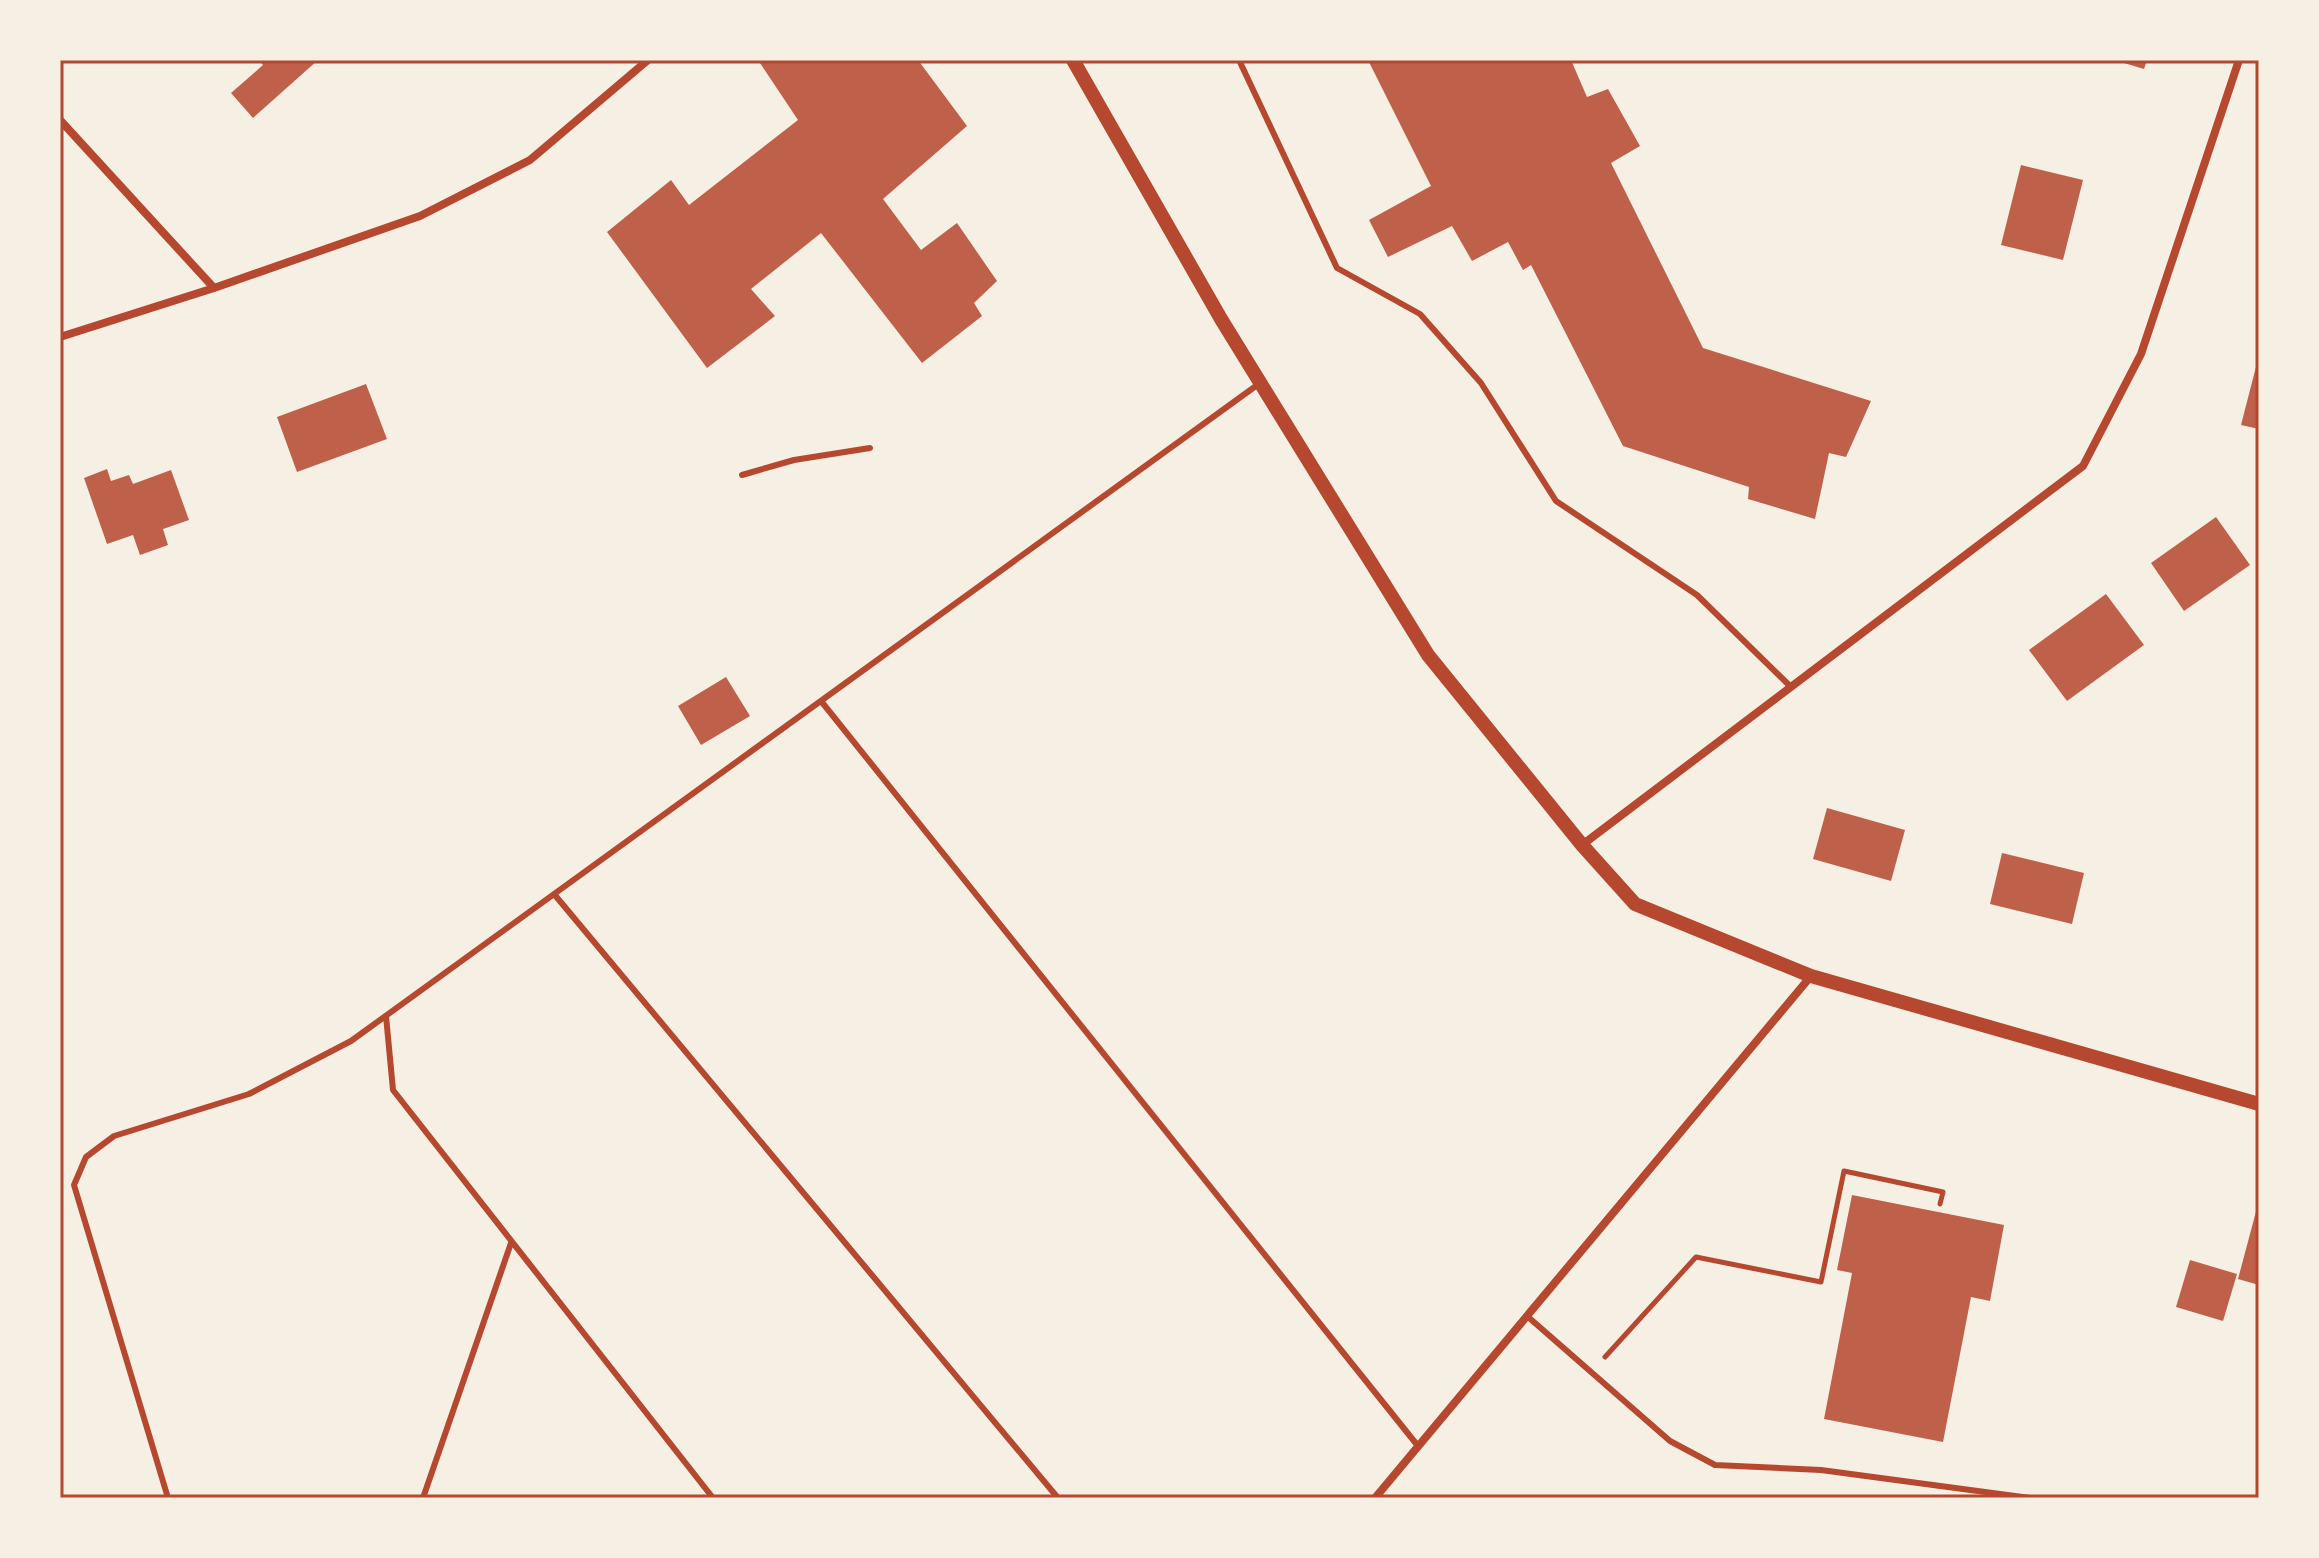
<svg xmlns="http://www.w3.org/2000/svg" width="2319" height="1558" font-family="'Open Sans',sans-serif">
<rect width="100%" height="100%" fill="#f6efe4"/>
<!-- building -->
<path fill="#bf614a" d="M259 60H318L253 118 231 93 263 65Z
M758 60H918L967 126 883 199 921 250 957 223 997 281 974 303 982 316 922 363 821 233 751 289 775 316 707 368 607 232 671 180 689 205 798 120Z
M1368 60H1571L1587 97 1608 89 1640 146 1611 163 1703 348 1871 401 1846 457 1829 453 1815 519 1748 499 1749 487 1623 446 1531 265 1523 270 1508 242 1472 261 1452 226 1388 257 1369 220 1431 186Z
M2114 60H2147L2144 69Z
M2021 165 2083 180 2063 260 2001 245Z
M2258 359H2259V429L2241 425Z
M366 384 387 439 297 472 277 417Z
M107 469 111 481 129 475 133 484 171 470 189 520 163 529 168 545 140 555 133 535 107 544 84 478Z
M2216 517 2250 565 2184 611 2151 563Z
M2106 594 2144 645 2067 701 2029 650Z
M726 677 750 716 701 745 678 706Z
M1827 808 1905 830 1891 881 1813 859Z
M2002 853 2084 873 2072 924 1990 904Z
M1852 1195 2004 1225 1990 1301 1971 1297 1943 1442 1824 1419 1852 1273 1837 1270Z
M2258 1204H2259V1285L2238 1279Z
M2190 1260 2237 1274 2223 1321 2176 1307Z"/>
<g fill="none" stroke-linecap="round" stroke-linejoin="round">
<!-- path -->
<path stroke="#b5482f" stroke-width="5" d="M1605 1357 1696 1257 1821 1282 1844 1171 1943 1192 1940 1204"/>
<!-- service -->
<path stroke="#b5482f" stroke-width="6" d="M1239 60 1337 268 1420 314 1481 383 1556 501 1697 595 1791 687
M742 475 794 460 870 448
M821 701 1418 1446
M554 894 1058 1498
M386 1016 393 1090 713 1498
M1527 1316 1670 1441 1715 1465 1821 1470 2030 1498
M168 1498 74 1185 86 1157 114 1136 249 1094 351 1041 1260 383
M423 1498 511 1243"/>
<!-- minor -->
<path stroke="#b5482f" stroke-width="8" d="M60 120 214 288
M60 337 214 288 420 216 530 160 648 60
M1582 845 2083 466 2141 354 2239 60
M1375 1498 1811 976"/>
<!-- tertiary -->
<path stroke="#b5482f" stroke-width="14" d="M1073 60 1221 319 1428 655 1582 845 1635 904 1811 976 2259 1104"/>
</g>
<!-- border -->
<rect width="2319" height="1558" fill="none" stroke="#f6efe4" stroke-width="124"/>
<rect x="62" y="62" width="2195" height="1434" fill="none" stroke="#b5482f" stroke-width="3"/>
</svg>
